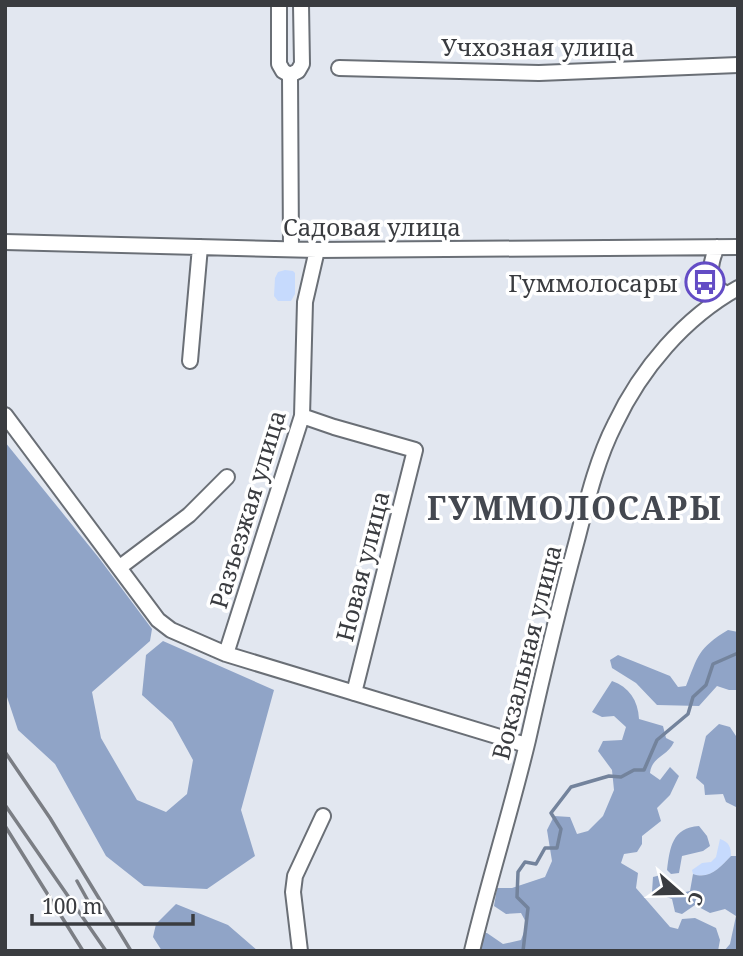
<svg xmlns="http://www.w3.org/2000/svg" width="743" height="956" font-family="'Noto Serif',serif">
<rect width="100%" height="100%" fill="#e2e7f0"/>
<!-- green -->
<path fill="#c6dafd" d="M285 270 293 271 295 273V294L291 301H278L274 296 275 278 278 272Z
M720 839C729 842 731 847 731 856 720 867 710 880 693 874L692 870 702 863 711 862 716 857Z"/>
<!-- forest -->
<path fill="#90a4c7" d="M5 442 99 558 152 629 150 641 92 692 101 738 137 800 166 812 187 794 193 760 172 722 142 695 146 655 163 641 274 690 241 810 255 856 207 889 144 886 106 856 55 764 18 730 5 691Z
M728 630 738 632 736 690H729L717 686 699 706 657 705 636 683 612 668 610 660 618 655 670 676 678 687 686 686C698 656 698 648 728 630Z
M612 681C629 687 638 700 639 719L663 726 666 738 674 742C667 757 652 756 650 773L660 780 670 767 679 776 670 795 657 808 661 821 642 836V844L637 852 624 854 621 863 638 873 636 888 670 927 678 929 682 919 695 918 716 928 720 940 718 951H475L479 933H487L503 944 521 940 527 924 521 913 506 914 494 906 497 888H512L545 877 552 861 547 830 554 816 570 817 577 834 588 831 603 816 614 790 612 770 598 751 603 741 622 740 626 727 614 716 602 717 592 712Z
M719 724 730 727 738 739V808L726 802 723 794 705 795 704 785 696 778 706 736Z
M699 826 707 836 710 846 703 851 682 856 679 873 671 874 667 870C670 847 672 828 699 826Z
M731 856H738V951H724L730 944 736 916 725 909 710 913 695 905 682 914 675 912 672 899 652 892 653 877 661 875 668 886 681 893 690 891 693 874C710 880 720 867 731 856Z
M176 904 228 925 258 951H162L153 937 156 924Z"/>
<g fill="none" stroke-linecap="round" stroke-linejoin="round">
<!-- stream -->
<path stroke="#73839c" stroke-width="3.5" d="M523 951 528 908 517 897 518 872 525 862 536 864 545 848H557L561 829 551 813 571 787 609 776 621 777 634 770H644L657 740 688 714 693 697 706 685 713 664 738 653"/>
<!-- minor casing -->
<g stroke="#6a6f76" stroke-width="18">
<path id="minor" d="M279 5V64L283 71 290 75
M339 68 539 73 738 65
M290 75 291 249
M290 75 298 71 302 64 301 5
M5 242 317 250 738 247
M717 247C709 265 706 285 727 294
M190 361 200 247
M5 415 158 620 171 630 226 654 526 745
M302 416 334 427 415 450 354 693
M120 567 189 515 227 477
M226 654 302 416 305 302 317 250
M300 951 293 892 295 876 323 816
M472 951C489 880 511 811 528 740 543 673 559 606 577 540 587 501 597 459 615 424 641 369 684 318 738 288"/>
</g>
<!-- minor -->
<use href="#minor" stroke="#fff" stroke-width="14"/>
<!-- rail -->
<path stroke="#7b7e84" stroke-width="3.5" d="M5 752 50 818 131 951
M5 805 106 951
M5 826 83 951
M77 881 92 908"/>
</g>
<!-- icons -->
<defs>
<g id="bus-ring" transform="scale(2.0125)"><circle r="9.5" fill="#fff" stroke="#634cc5" stroke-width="1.5"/><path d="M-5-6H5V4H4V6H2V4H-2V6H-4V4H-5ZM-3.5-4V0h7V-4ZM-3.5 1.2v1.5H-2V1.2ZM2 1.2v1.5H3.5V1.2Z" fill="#634cc5"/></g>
</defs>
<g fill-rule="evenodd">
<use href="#bus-ring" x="705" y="282"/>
</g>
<g text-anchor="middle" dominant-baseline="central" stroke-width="7" stroke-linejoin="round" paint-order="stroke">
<!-- street labels -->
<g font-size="24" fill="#3a3c40" stroke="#fff">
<text x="538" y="46">Учхозная улица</text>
<text x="372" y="226">Садовая улица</text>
<text transform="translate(247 509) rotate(-73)">Разъезжая улица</text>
<text transform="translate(362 566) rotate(-76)">Новая улица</text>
<text transform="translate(526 652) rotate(-76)">Вокзальная улица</text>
</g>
<!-- poi labels -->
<g font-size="24" fill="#3a3c40" stroke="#fff" text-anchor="end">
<text x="678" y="282">Гуммолосары</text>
</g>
<!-- district labels -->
<g font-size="32" font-weight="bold" letter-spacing="2" fill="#444850" stroke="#fff">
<text x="575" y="507">ГУММОЛОСАРЫ</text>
</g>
</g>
<!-- border -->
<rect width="743" height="956" fill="none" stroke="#3a3c40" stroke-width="14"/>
<!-- north arrow -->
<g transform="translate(680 893) rotate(110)" stroke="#ffffff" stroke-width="5" paint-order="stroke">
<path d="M0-5L12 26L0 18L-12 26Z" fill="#3a3c40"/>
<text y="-10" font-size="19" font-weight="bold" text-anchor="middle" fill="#3a3c40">С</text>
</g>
<!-- scale -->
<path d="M32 914v10h161v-10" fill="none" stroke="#3a3c40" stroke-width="3.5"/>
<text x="42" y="914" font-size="21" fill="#3a3c40" stroke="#ffffff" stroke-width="5" paint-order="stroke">100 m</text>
</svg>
